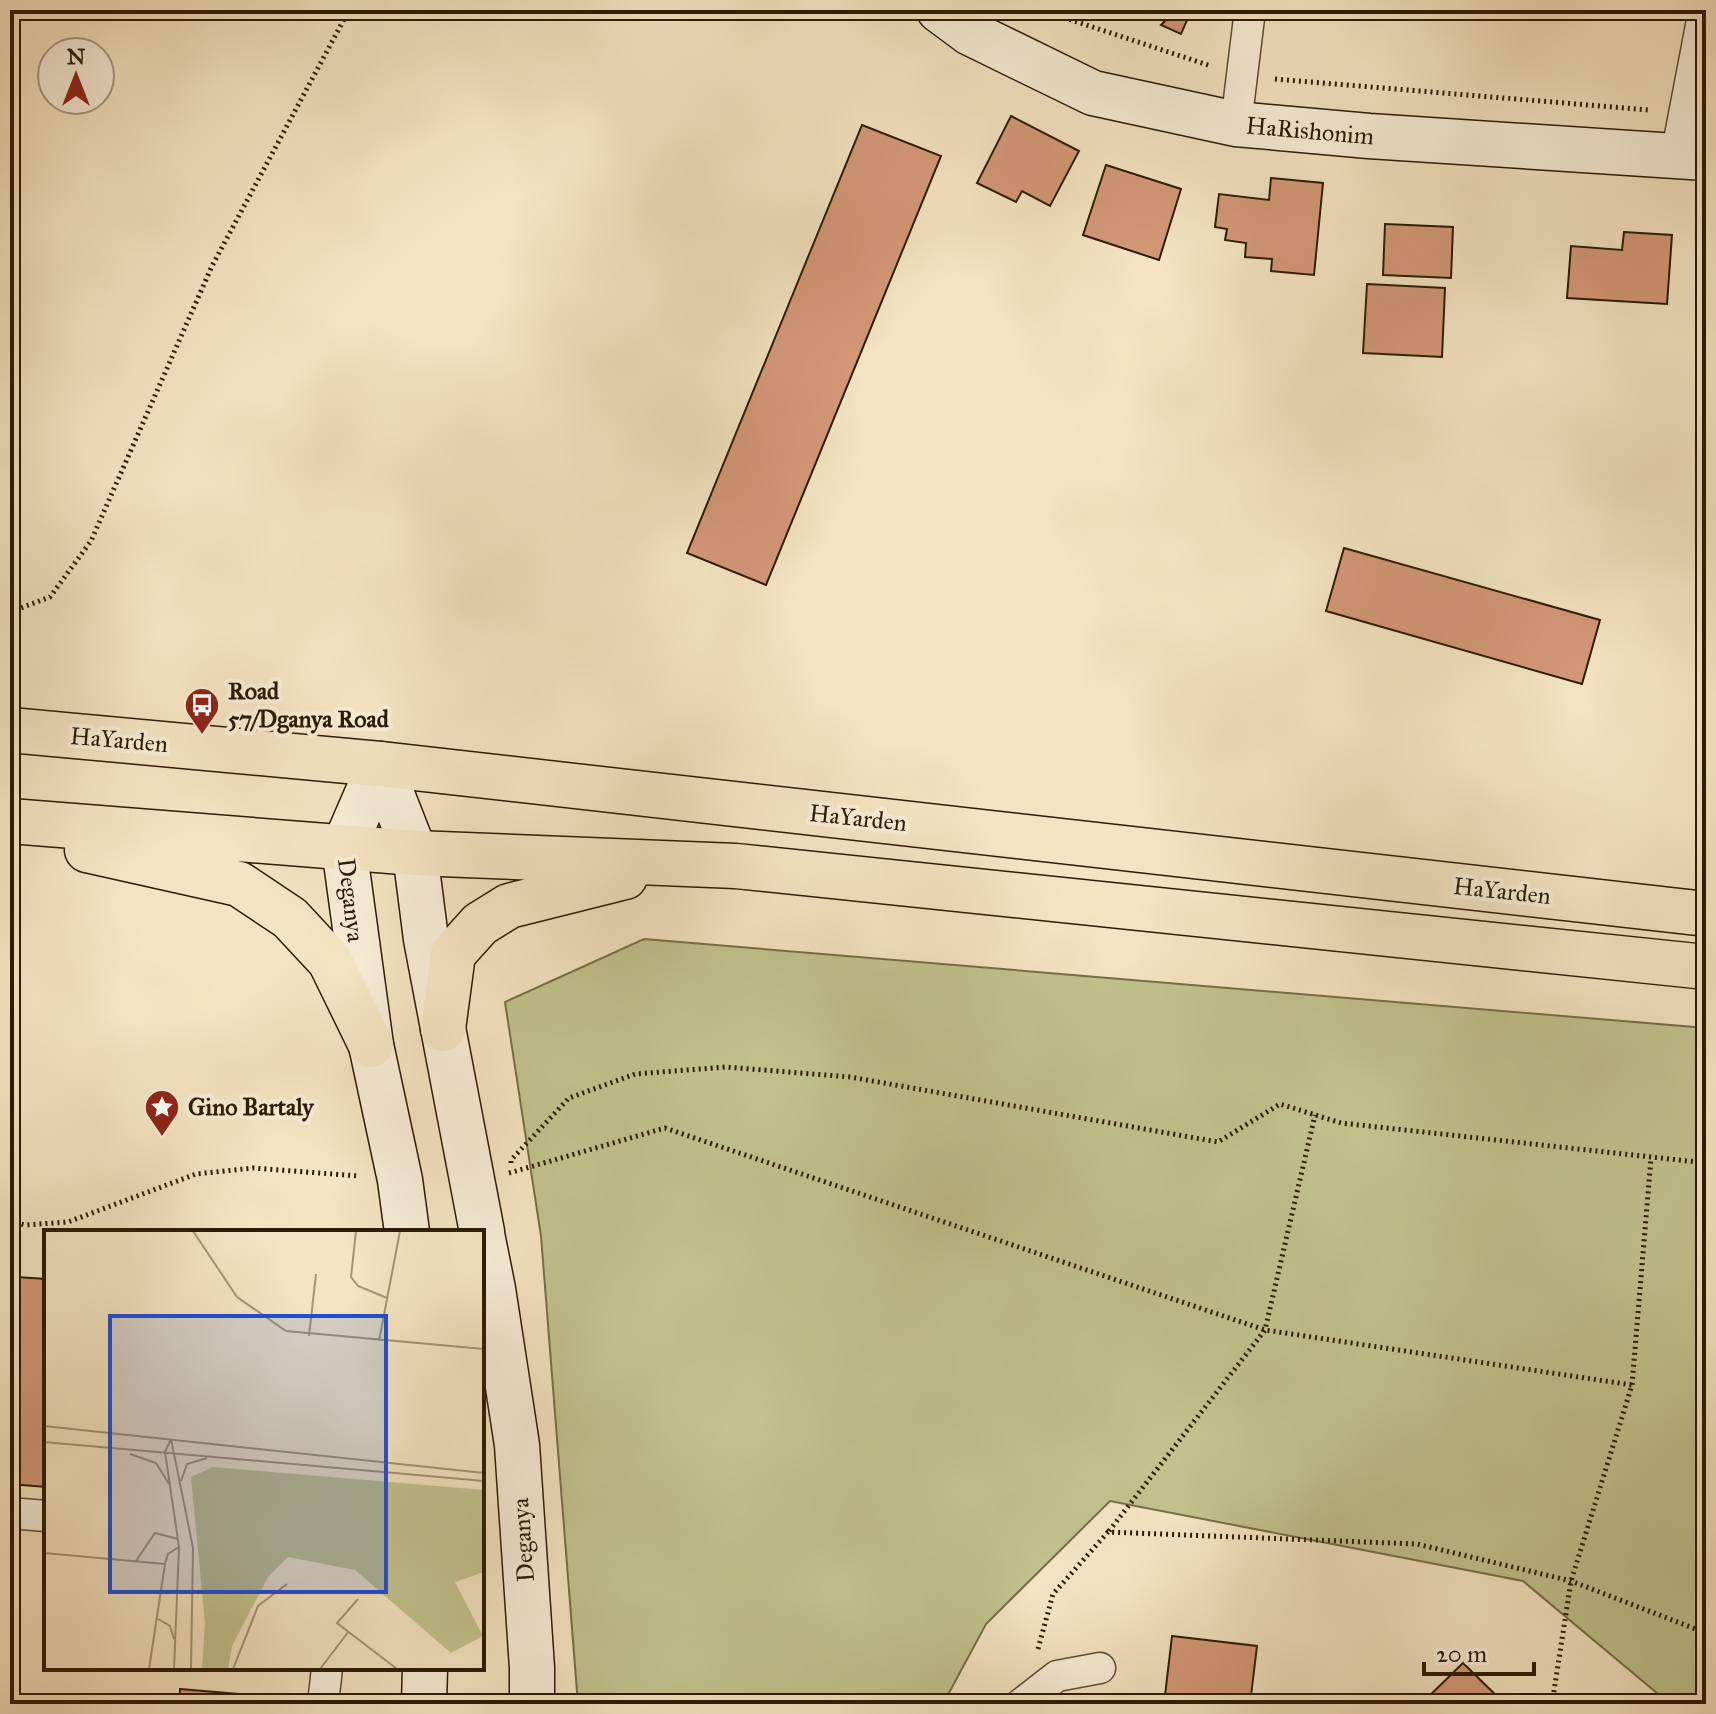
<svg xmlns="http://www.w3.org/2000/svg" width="1716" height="1714" font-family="'IM FELL Great Primer',serif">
<rect width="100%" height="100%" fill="#f4e4c1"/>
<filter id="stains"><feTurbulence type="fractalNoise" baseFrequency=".0025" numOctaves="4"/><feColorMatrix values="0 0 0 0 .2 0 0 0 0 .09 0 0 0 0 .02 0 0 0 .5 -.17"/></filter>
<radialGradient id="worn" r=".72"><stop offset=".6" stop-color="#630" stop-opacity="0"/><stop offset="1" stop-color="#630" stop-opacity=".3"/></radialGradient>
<!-- green -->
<path fill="#c2c28e" stroke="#766e48" stroke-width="2" d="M644 939 1706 1028V1704H1670L1523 1581 1110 1501 986 1624 943 1704H578L541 1236 505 1002Z"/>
<!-- building -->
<path fill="#d49878" stroke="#2b1b03" stroke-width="2" d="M1139 10H1201L1199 15 1191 11 1181 34 1161 25 1165 21Z
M1011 116 1079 151 1050 206 1022 191 1016 202 977 183Z
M862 125 941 156 766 585 687 553Z
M1106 165 1181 189 1159 260 1083 235Z
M1271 178 1323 183 1314 275 1271 271 1272 259 1245 257 1246 243 1225 240 1227 229 1215 227 1219 194 1269 200Z
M1385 224 1453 227 1451 278 1383 275Z
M1624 232 1672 235 1667 304 1567 298 1571 246 1622 250Z
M1367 284 1445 288 1442 357 1363 353Z
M1344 548 1600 620 1582 684 1326 611Z
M16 1277 46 1279V1487L10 1484V1352Z
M1172 1636 1257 1646 1250 1704H1164Z
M1463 1663 1505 1704H1421Z
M180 1689 250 1695 249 1704H179Z"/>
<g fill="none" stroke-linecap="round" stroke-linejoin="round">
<!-- street casing -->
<g stroke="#5d4d32" stroke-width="33">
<path id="street" d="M1236 124 1250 10
M1676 156 1704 10
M10 1513 46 1516
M323 1704 327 1668
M1021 1704 1057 1676 1100 1668"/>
</g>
<!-- secondary casing -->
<g stroke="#2b1b03" stroke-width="47">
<path id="secondary" d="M939 10 970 33 1093 93 1236 124 1369 136 1706 158
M380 764 344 847 371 1045 400 1180 407 1232
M380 764 415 853 426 939 482 1232
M482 1234 493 1289 517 1445 532 1668V1704
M424 1704 425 1668"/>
</g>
<!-- highway casing -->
<g stroke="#2b1b03" stroke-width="47">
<path id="highway" d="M10 730 380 764 1706 914
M10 821 415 853 736 866 1706 967
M87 850 239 884 290 918 330 961 371 1045
M443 1029 453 954 480 924 509 906 625 877"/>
</g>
<!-- path -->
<path stroke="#2b1b03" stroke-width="5" stroke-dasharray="2 4" stroke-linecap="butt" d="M1041 10 1211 66
M1275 79 1648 110
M10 612 50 597 91 541 212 266 349 10
M511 1163V1160L569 1098 635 1074 726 1067 850 1077 1218 1142 1280 1104 1341 1123 1706 1163
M509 1173 665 1128 1265 1330 1632 1385
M10 1221 25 1225 68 1222 196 1174 253 1168 359 1176
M1109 1531 1265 1330 1315 1115
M1038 1649 1053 1594 1108 1532 1417 1544 1571 1581 1706 1633
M1552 1704 1571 1581 1632 1385 1651 1158"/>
<!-- street -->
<use href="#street" stroke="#f8edd7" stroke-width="30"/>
<!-- secondary -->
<use href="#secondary" stroke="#f8edd7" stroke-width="44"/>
<!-- highway -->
<use href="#highway" stroke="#f4e4c1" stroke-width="44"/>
</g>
<!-- icons -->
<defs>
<g id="bus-pin" transform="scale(1.8)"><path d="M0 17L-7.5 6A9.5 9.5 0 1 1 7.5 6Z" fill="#8f2418" stroke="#f8edd7"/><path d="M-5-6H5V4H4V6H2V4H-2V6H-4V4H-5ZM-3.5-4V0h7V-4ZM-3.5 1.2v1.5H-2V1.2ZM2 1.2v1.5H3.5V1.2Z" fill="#fff"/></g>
<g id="sight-pin" transform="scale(1.8)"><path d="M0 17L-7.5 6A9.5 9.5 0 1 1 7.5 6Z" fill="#8f2418" stroke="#f8edd7"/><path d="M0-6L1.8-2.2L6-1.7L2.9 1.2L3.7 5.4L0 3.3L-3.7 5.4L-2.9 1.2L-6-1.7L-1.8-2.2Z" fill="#fff"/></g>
</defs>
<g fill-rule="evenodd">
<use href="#bus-pin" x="202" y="705"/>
<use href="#sight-pin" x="162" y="1107"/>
</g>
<g text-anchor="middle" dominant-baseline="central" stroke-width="8" stroke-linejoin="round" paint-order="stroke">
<!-- street labels -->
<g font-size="24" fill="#2b1b03" stroke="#f8edd7">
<text transform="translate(1310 131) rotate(5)">HaRishonim</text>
<text transform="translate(119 740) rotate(5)">HaYarden</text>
<text transform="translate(858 818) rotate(6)">HaYarden</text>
<text transform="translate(1502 891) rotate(6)">HaYarden</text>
<text transform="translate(351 900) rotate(83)">Deganya</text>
<text transform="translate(523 1540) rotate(-94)">Deganya</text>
</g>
<!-- poi labels -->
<g font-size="24" font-weight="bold" fill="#2b1b03" stroke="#f8edd7" text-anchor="start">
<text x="228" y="691">Road<tspan x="228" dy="28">57/Dganya Road</tspan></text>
<text x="188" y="1107">Gino Bartaly</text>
</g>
</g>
<!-- overview -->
<g transform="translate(44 1230)">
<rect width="440" height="440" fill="#f4e4c1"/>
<path d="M169 237 440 260V342L411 352 439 406 407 423 311 340 244 327 224 347 188 416 184 439H158L161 393 147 247Z" fill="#c2c28e"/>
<path fill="none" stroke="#a49475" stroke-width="2" d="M149 1 193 67 242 101 440 119M312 1 307 47 314 56 343 68M265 106 272 44M335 111 356 1M0 196 440 243M127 209 149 318 147 439M127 209 121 222 135 317 130 439M0 212 440 251M86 224 112 233 125 254M137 251 143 234 163 228M0 323 121 334M92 331 111 303 134 309M314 369 293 393 353 439M114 389 126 396 130 409M105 439 121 334 124 324 135 317M189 439 214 376 243 354M276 439 305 401"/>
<path fill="#1d4ed8" fill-opacity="0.15" stroke="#1d4ed8" stroke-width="4" d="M66 86H342V362H66Z"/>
<rect width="440" height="440" fill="none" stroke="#2b1b03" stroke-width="4"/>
</g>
<!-- margin -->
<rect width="1716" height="1714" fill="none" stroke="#f4e4c1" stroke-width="40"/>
<rect x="12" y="12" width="1692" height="1690" fill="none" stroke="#2b1b03" stroke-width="4"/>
<rect x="20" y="20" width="1676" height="1674" fill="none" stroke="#2b1b03" stroke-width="2"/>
<!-- north arrow -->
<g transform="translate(76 76)"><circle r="38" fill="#f8edd7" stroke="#a69982" stroke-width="2"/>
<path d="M0-6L14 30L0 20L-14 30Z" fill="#8f2418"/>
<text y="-12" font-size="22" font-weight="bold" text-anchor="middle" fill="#2b1b03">N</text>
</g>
<!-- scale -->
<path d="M1424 1662v12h110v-12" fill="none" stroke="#2b1b03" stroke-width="4"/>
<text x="1436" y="1662" font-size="24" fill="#2b1b03" stroke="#f8edd7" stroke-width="6" paint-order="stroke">20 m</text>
<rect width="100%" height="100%" filter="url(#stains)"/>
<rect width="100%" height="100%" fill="url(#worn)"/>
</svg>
